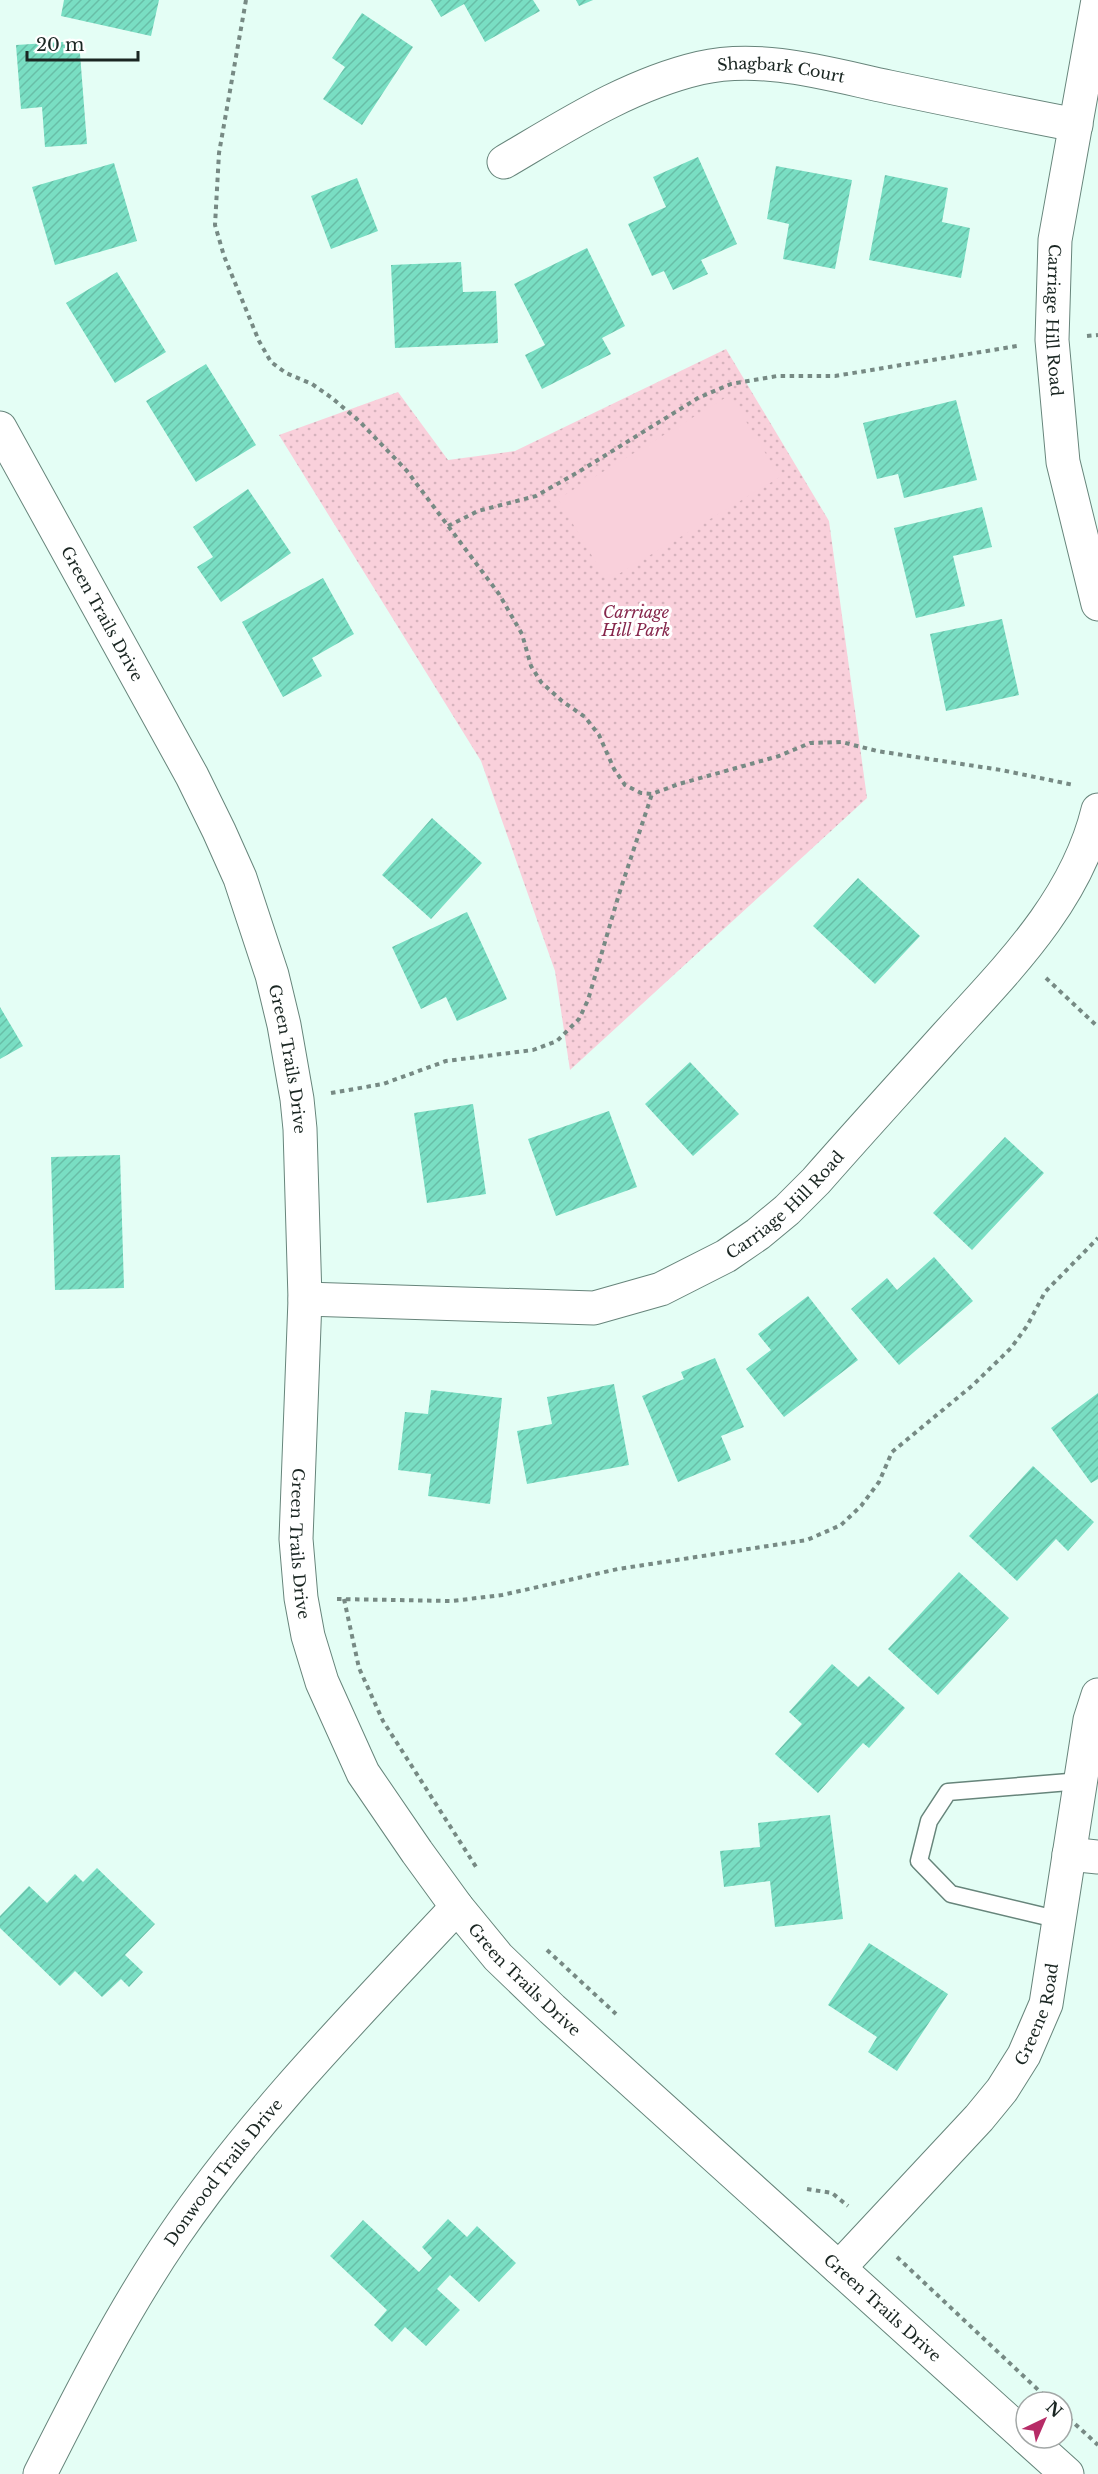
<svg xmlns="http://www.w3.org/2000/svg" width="1098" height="2474" font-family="'Libre Baskerville',serif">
<defs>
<pattern id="grass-dots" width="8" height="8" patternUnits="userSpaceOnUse" patternTransform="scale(1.5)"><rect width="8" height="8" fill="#f9d0db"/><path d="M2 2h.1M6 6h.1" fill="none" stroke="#d5b2bc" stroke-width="1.8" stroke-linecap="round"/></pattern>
<pattern id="building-hatch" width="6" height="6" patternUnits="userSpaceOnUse" patternTransform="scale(1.5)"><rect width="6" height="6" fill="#79dec3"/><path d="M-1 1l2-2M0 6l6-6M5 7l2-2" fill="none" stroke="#68bea7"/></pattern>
</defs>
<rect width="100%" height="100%" fill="#e4fef5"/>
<!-- grass -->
<path fill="url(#grass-dots)" d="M726 349 829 521 867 798 570 1070 555 971 481 761 279 435 398 392 448 460 515 451Z"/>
<!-- garden -->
<path fill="#f9d0db" d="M730 395 780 477 607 581 558 499Z"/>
<!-- building -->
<path fill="url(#building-hatch)" d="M64 0H159L151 36 61 16Z
M431 0H533L540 11 485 42 464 4 441 17Z
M576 0H593L579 6Z
M362 13 413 47 362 125 323 99 345 67 332 58Z
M79 41 87 144 45 147 42 107 21 109 16 45Z
M698 157 737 244 701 260 708 274 673 290 664 271 652 276 628 224 666 207 653 177Z
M114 163 137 241 55 265 32 187Z
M776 166 852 180 835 269 783 259 789 224 767 219Z
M885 175 948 188 942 222 970 228 961 278 869 260Z
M357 178 378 231 331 249 311 196Z
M587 248 625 326 602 338 611 354 542 389 525 355 545 345 514 284Z
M461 262 463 292 496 291 498 343 395 348 391 265Z
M117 272 166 352 115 383 66 303Z
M206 364 256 445 196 482 146 401Z
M956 400 977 480 904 498 898 474 877 479 863 423Z
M248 489 291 553 221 602 197 567 213 557 193 527Z
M982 507 992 547 953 556 965 606 916 618 894 528Z
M323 578 354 634 312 658 322 676 283 697 242 622Z
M1002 619 1019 695 946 711 930 634Z
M432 818 482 863 431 919 382 875Z
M858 878 920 936 875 984 813 926Z
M467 912 507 999 457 1021 446 997 421 1009 392 947Z
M0 1007 23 1046 0 1059Z
M690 1062 739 1114 693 1156 645 1104Z
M473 1104 486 1194 427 1203 414 1113Z
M609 1111 637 1187 556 1216 528 1139Z
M1005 1137 1044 1173 972 1250 933 1213Z
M120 1155 124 1288 55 1290 51 1157Z
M934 1257 973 1301 899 1365 851 1309 887 1278 897 1290Z
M808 1296 858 1360 784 1417 746 1369 771 1350 758 1334Z
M715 1358 744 1427 721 1436 731 1460 678 1482 642 1396 684 1379 681 1372Z
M614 1384 629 1465 527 1484 517 1431 552 1424 547 1397Z
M431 1390 502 1398 490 1504 428 1496 431 1474 398 1470 405 1412 428 1414Z
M1098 1393V1479L1091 1483 1051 1428Z
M1033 1466 1094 1522 1068 1551 1056 1539 1017 1581 969 1536Z
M959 1572 1009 1618 938 1695 888 1649Z
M832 1664 858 1687 869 1676 905 1708 869 1748 863 1743 818 1793 775 1754 802 1724 789 1712Z
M830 1815 843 1919 775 1927 770 1881 724 1887 720 1851 760 1847 758 1823Z
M97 1868 155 1924 125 1955 143 1972 129 1987 121 1979 102 1997 75 1971 60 1986 0 1928V1916L29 1886 47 1903 75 1874 83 1882Z
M869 1943 948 1994 897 2071 868 2052 877 2037 828 2005Z
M448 2219 467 2237 477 2226 516 2263 479 2302 450 2275 437 2289 460 2310 426 2346 405 2327 392 2342 374 2325 387 2310 330 2256 363 2220 419 2272 432 2258 422 2247Z"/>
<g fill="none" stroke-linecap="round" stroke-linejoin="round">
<!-- service casing -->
<g stroke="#67857b" stroke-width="19">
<path id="service" d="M1060 1920 951 1894 919 1861 929 1821 948 1792 1081 1781"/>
</g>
<!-- minor casing -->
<g stroke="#67857b" stroke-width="35">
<g id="minor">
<path id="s1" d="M1098 0 1055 240 1052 340 1063 462 1098 604"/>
<path id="s2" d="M504 162C567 125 628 85 700 68 762 54 828 74 889 87 951 100 1013 113 1076 125"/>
<path id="s3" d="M0 428 192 776 219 831 240 878 272 975 284 1025 297 1099 300 1129 305 1299 296 1539 301 1598 308 1636 322 1682 363 1773 417 1852 457 1907 498 1957 552 2009 1026 2437"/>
<path id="s4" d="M305 1299 594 1308 661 1289 726 1256 758 1234 787 1210 816 1181C859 1132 903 1084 947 1035 1008 968 1076 901 1098 810"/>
<path d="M1069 1854 1098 1857"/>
<path id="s5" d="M839 2268 979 2118 1002 2090 1024 2055 1046 2004 1090 1720 1098 1695"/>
<path d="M1027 2438 1067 2474"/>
<path id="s6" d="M40 2474C81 2393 122 2312 173 2237 255 2117 358 2013 457 1907"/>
</g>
</g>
<!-- path -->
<path stroke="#778a84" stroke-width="4" stroke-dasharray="4.5 4.5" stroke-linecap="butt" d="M246 0 219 153 215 225 224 256 259 341 271 362 286 373 312 384 332 398 359 421 407 471 499 594 522 634 531 666 541 682 562 701 585 717 599 735 614 769 625 785 641 793 652 794 679 784 779 756 810 743 842 742 877 751 1001 770 1074 785
M1087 336 1098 335
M448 526 478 511 536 496 580 471 698 398 731 384 777 376H835L1017 346
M1046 978 1098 1027
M331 1093 383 1084 446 1061 533 1050 557 1041 579 1019 588 1000 619 894 652 794
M337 1599 452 1601 502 1595 618 1569 807 1540 841 1525 861 1506 879 1482 892 1452 973 1385 1011 1348 1027 1326 1045 1292 1098 1238
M344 1599 359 1668 383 1721 478 1870
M547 1950 616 2014
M807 2189 832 2193 848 2206
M897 2257 1051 2402
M1062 2412 1098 2445"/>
<!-- service -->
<use href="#service" stroke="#fff" stroke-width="16"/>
<!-- minor -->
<use href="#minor" stroke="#fff" stroke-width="33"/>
</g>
<g text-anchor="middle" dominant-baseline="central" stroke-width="6" stroke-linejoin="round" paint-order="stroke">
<!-- street labels -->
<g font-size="16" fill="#1a2622" stroke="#fff">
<text stroke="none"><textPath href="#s2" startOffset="300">Shagbark Court</textPath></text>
<text stroke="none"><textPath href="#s1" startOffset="324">Carriage Hill Road</textPath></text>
<text stroke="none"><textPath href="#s3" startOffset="212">Green Trails Drive</textPath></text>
<text stroke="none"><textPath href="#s3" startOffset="698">Green Trails Drive</textPath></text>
<text stroke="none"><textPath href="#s4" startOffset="510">Carriage Hill Road</textPath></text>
<text stroke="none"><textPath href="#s3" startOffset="1184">Green Trails Drive</textPath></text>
<text stroke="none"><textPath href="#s3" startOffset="1688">Green Trails Drive</textPath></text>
<text stroke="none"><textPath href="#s5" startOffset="326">Greene Road</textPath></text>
<text stroke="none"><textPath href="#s6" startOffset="354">Donwood Trails Drive</textPath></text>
<text stroke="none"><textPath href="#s3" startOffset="2174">Green Trails Drive</textPath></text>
</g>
<!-- park labels -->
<g font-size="16" font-style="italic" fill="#86264c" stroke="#fff">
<text x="636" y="612">Carriage<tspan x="636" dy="18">Hill Park</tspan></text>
</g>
</g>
<!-- north arrow -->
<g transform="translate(1044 2420) rotate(44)"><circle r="28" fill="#ffffff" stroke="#a3a8a7" stroke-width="1.5"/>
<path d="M0-4.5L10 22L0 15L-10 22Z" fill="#b72c67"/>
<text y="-9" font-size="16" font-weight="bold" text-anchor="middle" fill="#1a2622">N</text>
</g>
<!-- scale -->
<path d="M27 51v9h111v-9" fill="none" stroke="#1a2622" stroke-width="3"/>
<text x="36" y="51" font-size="18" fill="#1a2622" stroke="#ffffff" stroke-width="4.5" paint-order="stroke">20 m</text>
</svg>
